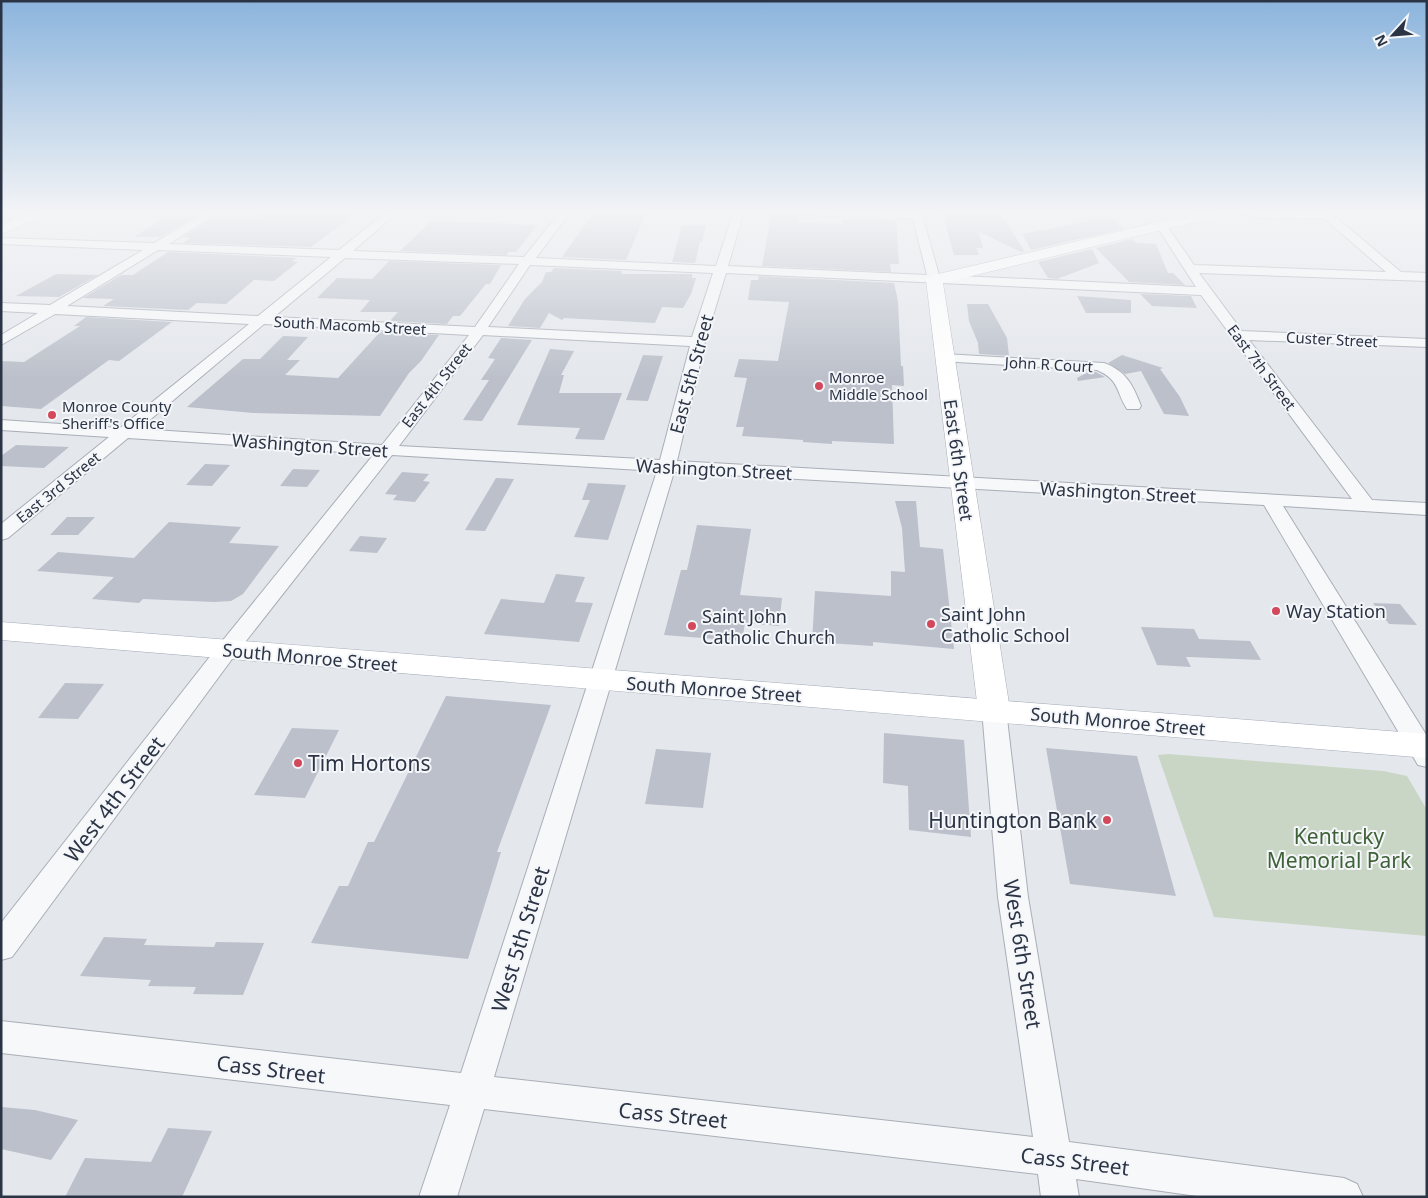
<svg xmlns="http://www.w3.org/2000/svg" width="1428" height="1198" font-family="'Noto Sans',sans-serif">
<rect width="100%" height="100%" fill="#e4e7ec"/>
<!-- green -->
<path fill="#c9d6c5" d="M1168 754 1383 771 1407 776 1427 810V936L1214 917 1158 755Z"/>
<!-- building -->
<path fill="#bbc0ca" d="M258 211H328L326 212 356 213 311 247 183 243 191 238 183 237 213 218H258Z
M595 211H647L626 260 562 257Z
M937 212 1000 213 1025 252H1021L978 231 983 248H976L979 255H954L948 233 944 216H946Z
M771 215 799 216V223L842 224 841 219 896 220 899 264H890L891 272 762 266Z
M166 217 193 218 160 237H134Z
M1086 217H1112L1123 229 1031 250 1022 234 1089 221Z
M431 221 466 222 537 225 516 252H508L507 255 400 251Z
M682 225H706L702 242H700L695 263 672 262Z
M1132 239 1136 243 1156 244 1168 273H1173L1185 285 1129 282 1096 248Z
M1092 249 1099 263 1057 279 1048 278 1038 262Z
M168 252 297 258 292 261 298 262 274 281 254 280 226 304 197 303 188 310 103 306 114 299 83 298 121 275H133Z
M389 261 501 265 490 284H486L460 316H453L447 324 390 321 398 312H360L370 300 317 298 337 278 372 279Z
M554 268 622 271 621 274H692V278H696L691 294 683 308 662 307 655 323 564 318 562 320 549 313 540 328 508 326 525 299 542 282 546 272H551Z
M56 274 98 275 59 297 16 296Z
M759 276 894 283 898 301 901 366H903L904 386 892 385 894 444 832 441V444L803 442V440L742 436 744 427H736L747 378 734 377 739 359 778 361 789 302 748 300 751 280H758Z
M1140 294 1191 296 1197 308 1152 306Z
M1077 296 1131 300V313H1086Z
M967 304H988L1007 338 1009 356 979 354 978 343 969 321Z
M86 317 172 322 119 361 109 360 41 409 1 406V361L24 362 80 326H74Z
M380 332 439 335 421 361 409 373 380 416 253 413 187 407 243 359H260L283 336 308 337 287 360H300L285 375 338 378Z
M501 338 532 340 482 421 463 420 489 380H481L495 359 488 358Z
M550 349 574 351 561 375H564L559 393H622L604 440 575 439 580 428 517 425Z
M643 355 663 356 648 401 626 400Z
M1122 355 1163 368 1160 369 1180 397 1189 416 1164 414 1141 371 1125 374 1108 363Z
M1090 371 1096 372 1105 377 1078 381 1077 378Z
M16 445 69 447 44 468 1 466V456Z
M205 464 230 465 212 486 186 485Z
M293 469 320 470 307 487 280 486Z
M402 472 429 474 423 481 430 482 415 502 393 500 397 495 385 494Z
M496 478 514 479 485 531 465 530Z
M588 483 626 485 608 540 574 537 590 500H582Z
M895 501H916L920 547 943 549 954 649 873 642V646L812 642 815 591 891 596V571L905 572 902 528Z
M67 517H95L78 535H50Z
M169 522 241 527 229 543 279 546 243 594 231 601 214 602 143 599 139 603 92 599 114 577 37 571 58 552 134 558Z
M697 525 751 529 740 595 782 598 779 626 745 623 742 641 664 635 681 570H687Z
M360 536 387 538 377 553 349 551Z
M556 574 585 577 575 602 593 603 579 642 484 634 501 599 544 603Z
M1373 603 1400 604 1417 625 1389 624Z
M1141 627 1194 629 1199 639 1250 641 1261 660 1189 657H1186L1191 667 1157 665Z
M65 683 104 684 78 719 38 718Z
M446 696 551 705 497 852H501L468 959 311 943 339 886H348L368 842H374Z
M292 728 339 730 305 798 254 795Z
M884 733 964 740 971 837 909 830 908 786 883 783Z
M1046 748 1137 756 1176 896 1070 884Z
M656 749 711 753 703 808 645 804Z
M104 937 147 939 144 945 214 947 216 942 264 943 243 995 193 994 196 987 148 986 151 980 80 976Z
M1 1107 35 1110 78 1120 51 1160 1 1149Z
M168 1128 212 1131 182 1197H65L85 1158 151 1162Z"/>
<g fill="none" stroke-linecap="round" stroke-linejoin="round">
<!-- street casing -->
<g stroke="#a9aeb7" stroke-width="2">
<path id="street" d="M208 211H220L169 244 339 250 388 211H399L353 251 524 257 561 211H571L536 258 716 266 734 211H744L728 266 927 275 913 219 783 214 778 211 911 213V211H921L939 275 1196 287 1156 225 1161 222 1165 223 1194 265 1386 272 1325 219 1261 218 1237 213 1236 211 1328 213 1332 214 1401 272 1427 273V281L1199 273 1242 331 1427 339V347L1249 340 1372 500 1427 503V515L1283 506 1427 736V767L1418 765 1264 505 674 472 494 1077 1033 1137 998 897 982 710 985 704 994 702 1003 704 1006 710 1028 897 1069 1142 1344 1178 1357 1184 1363 1197H1204L1076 1179 1079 1197H1041L1038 1174 484 1109 457 1197H419L450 1105 1 1053V1021L461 1073 657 471 392 455 235 655 12 957 1 960V923L219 645 374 454 128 438 8 538 1 540V524L109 437 1 430V420L120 428 249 324 55 314 1 345V335L38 313 1 311V303L50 305 143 250 1 244V238L154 243ZM158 250 331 257 258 316 67 306ZM345 258 519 264 475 327 274 317ZM530 265 713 273 692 337 488 327ZM726 273 1201 295 1352 499 677 461 705 342ZM264 324 469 335 382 445 139 429ZM483 335 690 346 660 460 399 446Z
M944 354 1104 363C1126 371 1133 385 1141 406L1139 409H1127C1116 392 1120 380 1097 370L939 361 937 358 939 355Z"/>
</g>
<!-- secondary casing -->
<g stroke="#a9aeb7" stroke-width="1">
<path id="secondary" d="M31 211H49L47 214 1 234V225Z
M1205 211H1229L1227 214 943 283 1010 710 1005 718 994 721 983 718 978 710 926 280 928 277 934 275Z"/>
</g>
<!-- primary casing -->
<g stroke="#a3abb8" stroke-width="1">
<path id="primary" d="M1 622 1427 734V758L1 640Z"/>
</g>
<!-- street -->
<use href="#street" fill="#f7f8fa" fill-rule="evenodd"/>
<!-- secondary -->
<use href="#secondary" fill="#fff" fill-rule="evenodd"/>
<!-- primary -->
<use href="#primary" fill="#fff" fill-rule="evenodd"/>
</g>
<!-- sky -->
<linearGradient id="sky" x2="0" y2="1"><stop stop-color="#8bb4dd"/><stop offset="0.56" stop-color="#f3f4f6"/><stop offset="1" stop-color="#f3f4f6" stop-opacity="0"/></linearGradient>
<rect width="1428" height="379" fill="url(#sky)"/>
<!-- markers -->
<g fill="#d1495b" stroke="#f4f6f9" stroke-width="2">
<circle cx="819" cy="386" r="5"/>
<circle cx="52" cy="415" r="5"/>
<circle cx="1276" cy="611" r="5"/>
<circle cx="931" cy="624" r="5"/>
<circle cx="692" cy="626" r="5"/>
<circle cx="298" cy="763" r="5"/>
<circle cx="1107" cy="820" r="5"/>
</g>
<g text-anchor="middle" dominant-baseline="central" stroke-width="4" stroke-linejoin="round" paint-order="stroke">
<!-- far-street labels -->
<g font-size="15" fill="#2b3445" stroke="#f4f6f9">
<text transform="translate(350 325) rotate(3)">South Macomb Street</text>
<text transform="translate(1332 339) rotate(3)">Custer Street</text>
<text transform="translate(1049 364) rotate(3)">John R Court</text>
<text transform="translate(1262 367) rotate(53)">East 7th Street</text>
<text transform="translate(436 385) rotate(-52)">East 4th Street</text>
<text transform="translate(58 487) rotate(-39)">East 3rd Street</text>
</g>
<!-- far-poi labels -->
<g font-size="15" fill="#2b3445" stroke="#f4f6f9" text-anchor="start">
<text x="829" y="377">Monroe<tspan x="829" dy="17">Middle School</tspan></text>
<text x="62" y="406">Monroe County<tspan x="62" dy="17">Sheriff's Office</tspan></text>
</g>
<!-- street labels -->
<g font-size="18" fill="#2b3445" stroke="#f4f6f9">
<text transform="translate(691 374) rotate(-75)">East 5th Street</text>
<text transform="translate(310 445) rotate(4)">Washington Street</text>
<text transform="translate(959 460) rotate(82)">East 6th Street</text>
<text transform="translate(714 469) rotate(3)">Washington Street</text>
<text transform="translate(1118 492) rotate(3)">Washington Street</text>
<text transform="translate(310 657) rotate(5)">South Monroe Street</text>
<text transform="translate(714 689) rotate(4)">South Monroe Street</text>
<text transform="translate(1118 721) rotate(5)">South Monroe Street</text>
</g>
<!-- poi labels -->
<g font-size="18" fill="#2b3445" stroke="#f4f6f9" text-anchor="start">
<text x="1286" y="611">Way Station</text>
<text x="941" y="614">Saint John<tspan x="941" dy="21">Catholic School</tspan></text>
<text x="702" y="616">Saint John<tspan x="702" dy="21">Catholic Church</tspan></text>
</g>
<!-- near-poi labels -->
<g font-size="21" fill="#2b3445" stroke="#f4f6f9" text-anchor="start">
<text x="308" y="763">Tim Hortons</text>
<text x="1097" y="820" text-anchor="end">Huntington Bank</text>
</g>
<!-- near-street labels -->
<g font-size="21" fill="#2b3445" stroke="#f4f6f9">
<text transform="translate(114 799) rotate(-53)">West 4th Street</text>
<text transform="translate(520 939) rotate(-73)">West 5th Street</text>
<text transform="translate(1023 954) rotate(81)">West 6th Street</text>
<text transform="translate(271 1069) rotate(7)">Cass Street</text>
<text transform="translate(673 1115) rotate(6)">Cass Street</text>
<text transform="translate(1075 1161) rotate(7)">Cass Street</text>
</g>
<!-- near-park labels -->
<g font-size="21" fill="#3f6138" stroke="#f4f6f9">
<text x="1339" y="836">Kentucky<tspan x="1339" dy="24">Memorial Park</tspan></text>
</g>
</g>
<!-- border -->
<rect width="1428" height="1198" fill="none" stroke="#2b3445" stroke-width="5"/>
<!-- north arrow -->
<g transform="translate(1393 35) rotate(244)" stroke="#f4f6f9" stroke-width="4" paint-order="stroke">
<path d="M0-4L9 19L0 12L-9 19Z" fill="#2b3445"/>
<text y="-8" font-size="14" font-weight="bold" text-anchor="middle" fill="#2b3445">N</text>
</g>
</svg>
